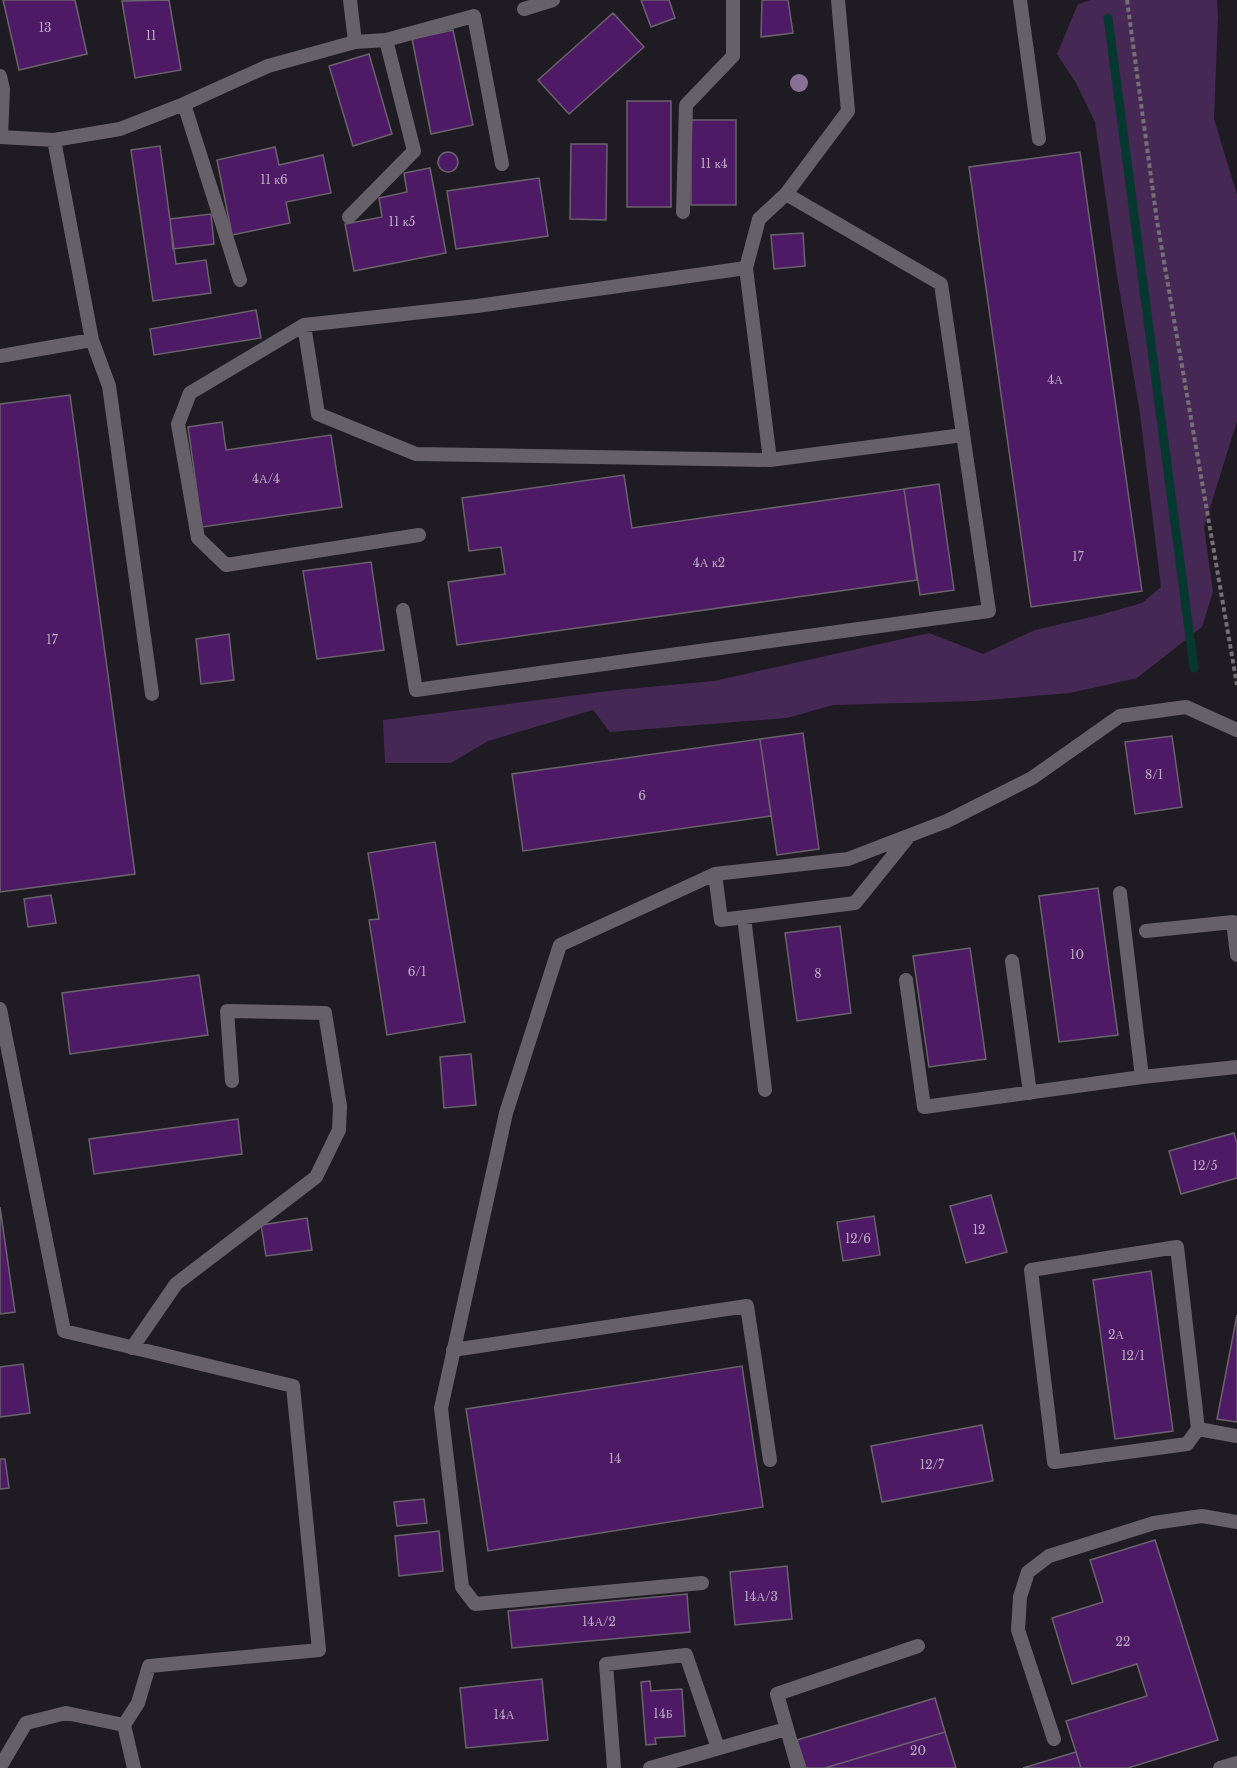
<svg xmlns="http://www.w3.org/2000/svg" width="1237" height="1768" font-family="'Libre Baskerville',serif">
<rect width="100%" height="100%" fill="#1f1b22"/>
<!-- green -->
<path fill="#462855" d="M1091 0H1217L1218 15 1214 119 1237 195V421L1204 527 1213 592 1202 627 1137 678 1070 693 976 701 833 705 787 718 610 732 593 710 488 741 451 763H385L383 720 616 690 714 681 929 633 983 654 1035 630 1100 615 1142 603 1161 587 1140 414 1116 269 1095 122 1076 83 1057 54 1078 4Z"/>
<g fill="none" stroke-linecap="round" stroke-linejoin="round">
<!-- stream -->
<path stroke="#063830" stroke-width="9" d="M1108 18 1194 668"/>
</g>
<!-- building -->
<path fill="#4e1a65" stroke="#69636c" stroke-width="1.5" d="M3 0H75L87 54 19 70Z
M169 0 181 70 135 78 122 1Z
M641 0H669L675 18 651 27Z
M762 0H788L793 33 761 37Z
M613 13 644 47 569 114 538 80Z
M453 30 473 125 431 134 412 39Z
M369 54 392 134 353 146 329 66Z
M627 101H671V207H627Z
M691 120H736V205H691Z
M571 144H607L606 220 570 219Z
M160 146 176 264 206 260 211 293 153 301 131 150Z
M275 147 279 165 323 155 331 193 286 202 290 223 232 235 217 160Z
M438 162a10 10 0 1 1 20 0a10 10 0 1 1-20 0Z
M1080 152 1142 591 1031 607 969 167Z
M430 168 446 253 354 271 345 224 382 217 379 198 407 192 404 173Z
M539 178 548 236 456 249 447 191Z
M211 214 214 244 173 249 170 219Z
M803 233 805 266 774 269 771 235Z
M256 310 261 338 154 355 150 329Z
M70 395 135 874 0 892V404Z
M222 422 226 450 331 435 342 507 202 527 188 427Z
M624 475 632 528 904 489 917 580 457 645 448 582 505 574 501 547 469 551 462 498Z
M939 484 954 590 920 595 904 489Z
M371 562 384 650 317 659 303 571Z
M229 634 234 680 201 684 196 639Z
M803 733 819 849 777 855 760 739Z
M1172 736 1182 807 1135 814 1125 742Z
M760 739 771 816 523 851 512 774Z
M435 842 465 1022 387 1035 369 920 379 919 368 853Z
M1098 888 1118 1035 1059 1042 1039 896Z
M51 895 56 923 28 927 24 899Z
M840 926 851 1013 797 1021 785 933Z
M970 948 986 1059 929 1067 913 956Z
M199 975 208 1035 70 1054 62 993Z
M471 1054 476 1105 444 1108 440 1057Z
M238 1119 242 1154 94 1174 89 1139Z
M1234 1133 1237 1144V1178L1181 1194 1169 1151Z
M991 1195 1007 1252 966 1263 950 1206Z
M0 1207 15 1312 0 1314Z
M874 1216 880 1255 843 1261 837 1222Z
M307 1218 312 1250 266 1256 261 1225Z
M1151 1271 1173 1431 1115 1439 1093 1280Z
M1237 1315V1422L1217 1419Z
M23 1364 30 1413 0 1417V1367Z
M742 1366 763 1507 488 1551 466 1409Z
M982 1425 993 1481 882 1502 871 1446Z
M0 1459H5L9 1488 0 1489Z
M424 1499 427 1523 397 1526 394 1502Z
M439 1531 443 1571 399 1576 395 1536Z
M1155 1540 1218 1740 1128 1768H1081L1066 1721 1147 1696 1137 1664 1072 1684 1052 1618 1103 1602 1090 1560Z
M787 1566 792 1619 735 1625 730 1572Z
M687 1594 690 1632 512 1648 508 1611Z
M542 1679 548 1740 466 1748 460 1688Z
M650 1681 651 1691 682 1689 685 1736 655 1738 656 1744 646 1745 641 1682Z
M935 1698 945 1732 825 1768H806L797 1740Z
M945 1732 956 1768H825Z
M1076 1752 1081 1768H1023Z"/>
<g fill="none" stroke-linecap="round" stroke-linejoin="round">
<!-- path -->
<path stroke="#726f75" stroke-width="4" stroke-dasharray="4.5 3" stroke-linecap="butt" d="M1127 0 1157 221 1237 685"/>
<!-- lane -->
<path stroke="#666069" stroke-width="14" d="M350 0 355 42
M1020 0 1039 139
M524 9 553 0
M386 40 474 16 502 164
M0 76 3 89 1 137
M184 104 240 280
M0 137 54 140 120 129 184 104 268 66 355 42 386 40 414 151 349 217
M683 212 686 105 733 56V0
M746 268 770 460 963 435
M304 325 318 414 416 454 770 460
M92 340 109 386 152 694
M0 356 92 340 54 140
M419 535 226 565 198 538 178 424 190 393 304 325 477 306 746 268 759 219 786 194
M403 610 416 690 989 611 941 284 786 194 848 111 838 0
M715 874 721 920 855 903 909 836
M1120 893 1142 1077 1237 1067
M744 917 765 1090
M1146 931 1233 922 1237 955
M1012 961 1030 1093
M906 980 924 1107 1142 1077
M0 1009 64 1331 293 1386 319 1650 149 1666 138 1703 124 1725
M1177 1247 1198 1429 1187 1444 1054 1462 1031 1270Z
M132 1348 176 1284 316 1177 339 1130 340 1106 325 1013 227 1011 232 1081
M453 1350 747 1306 770 1460
M1198 1429 1237 1436
M702 1583 475 1604 462 1587 441 1408 506 1113 560 945 715 874 848 859 947 821 1032 778 1120 716 1186 707 1237 730
M1054 1739 1018 1630 1020 1597 1028 1572 1049 1556 1154 1523 1202 1516 1237 1522
M0 1767 26 1723 66 1713 124 1725 134 1768
M614 1768 606 1664 686 1655 718 1748
M650 1768 786 1729
M798 1768 777 1694 918 1646
M1220 1768 1237 1763"/>
</g>
<!-- trees -->
<circle fill="#876f95" cx="799" cy="83" r="9"/>
<g text-anchor="middle" dominant-baseline="central" stroke-width="5" stroke-linejoin="round" paint-order="stroke">
<!-- number labels -->
<g font-size="12" fill="#bdaec4">
<text x="45" y="27">13</text>
<text x="151" y="35">11</text>
<text x="714" y="163">11 к4</text>
<text x="274" y="179">11 к6</text>
<text x="402" y="221">11 к5</text>
<text x="1055" y="379">4А</text>
<text x="266" y="478">4А/4</text>
<text x="1078" y="556">17</text>
<text x="709" y="562">4А к2</text>
<text x="52" y="639">17</text>
<text x="1154" y="774">8/1</text>
<text x="642" y="795">6</text>
<text x="1077" y="954">10</text>
<text x="417" y="971">6/1</text>
<text x="818" y="973">8</text>
<text x="1205" y="1165">12/5</text>
<text x="979" y="1229">12</text>
<text x="858" y="1238">12/6</text>
<text x="1116" y="1334">2А</text>
<text x="1133" y="1355">12/1</text>
<text x="615" y="1458">14</text>
<text x="932" y="1464">12/7</text>
<text x="761" y="1596">14А/3</text>
<text x="599" y="1621">14А/2</text>
<text x="1123" y="1641">22</text>
<text x="663" y="1713">14Б</text>
<text x="504" y="1714">14А</text>
<text x="918" y="1750">20</text>
</g>
</g>
</svg>
